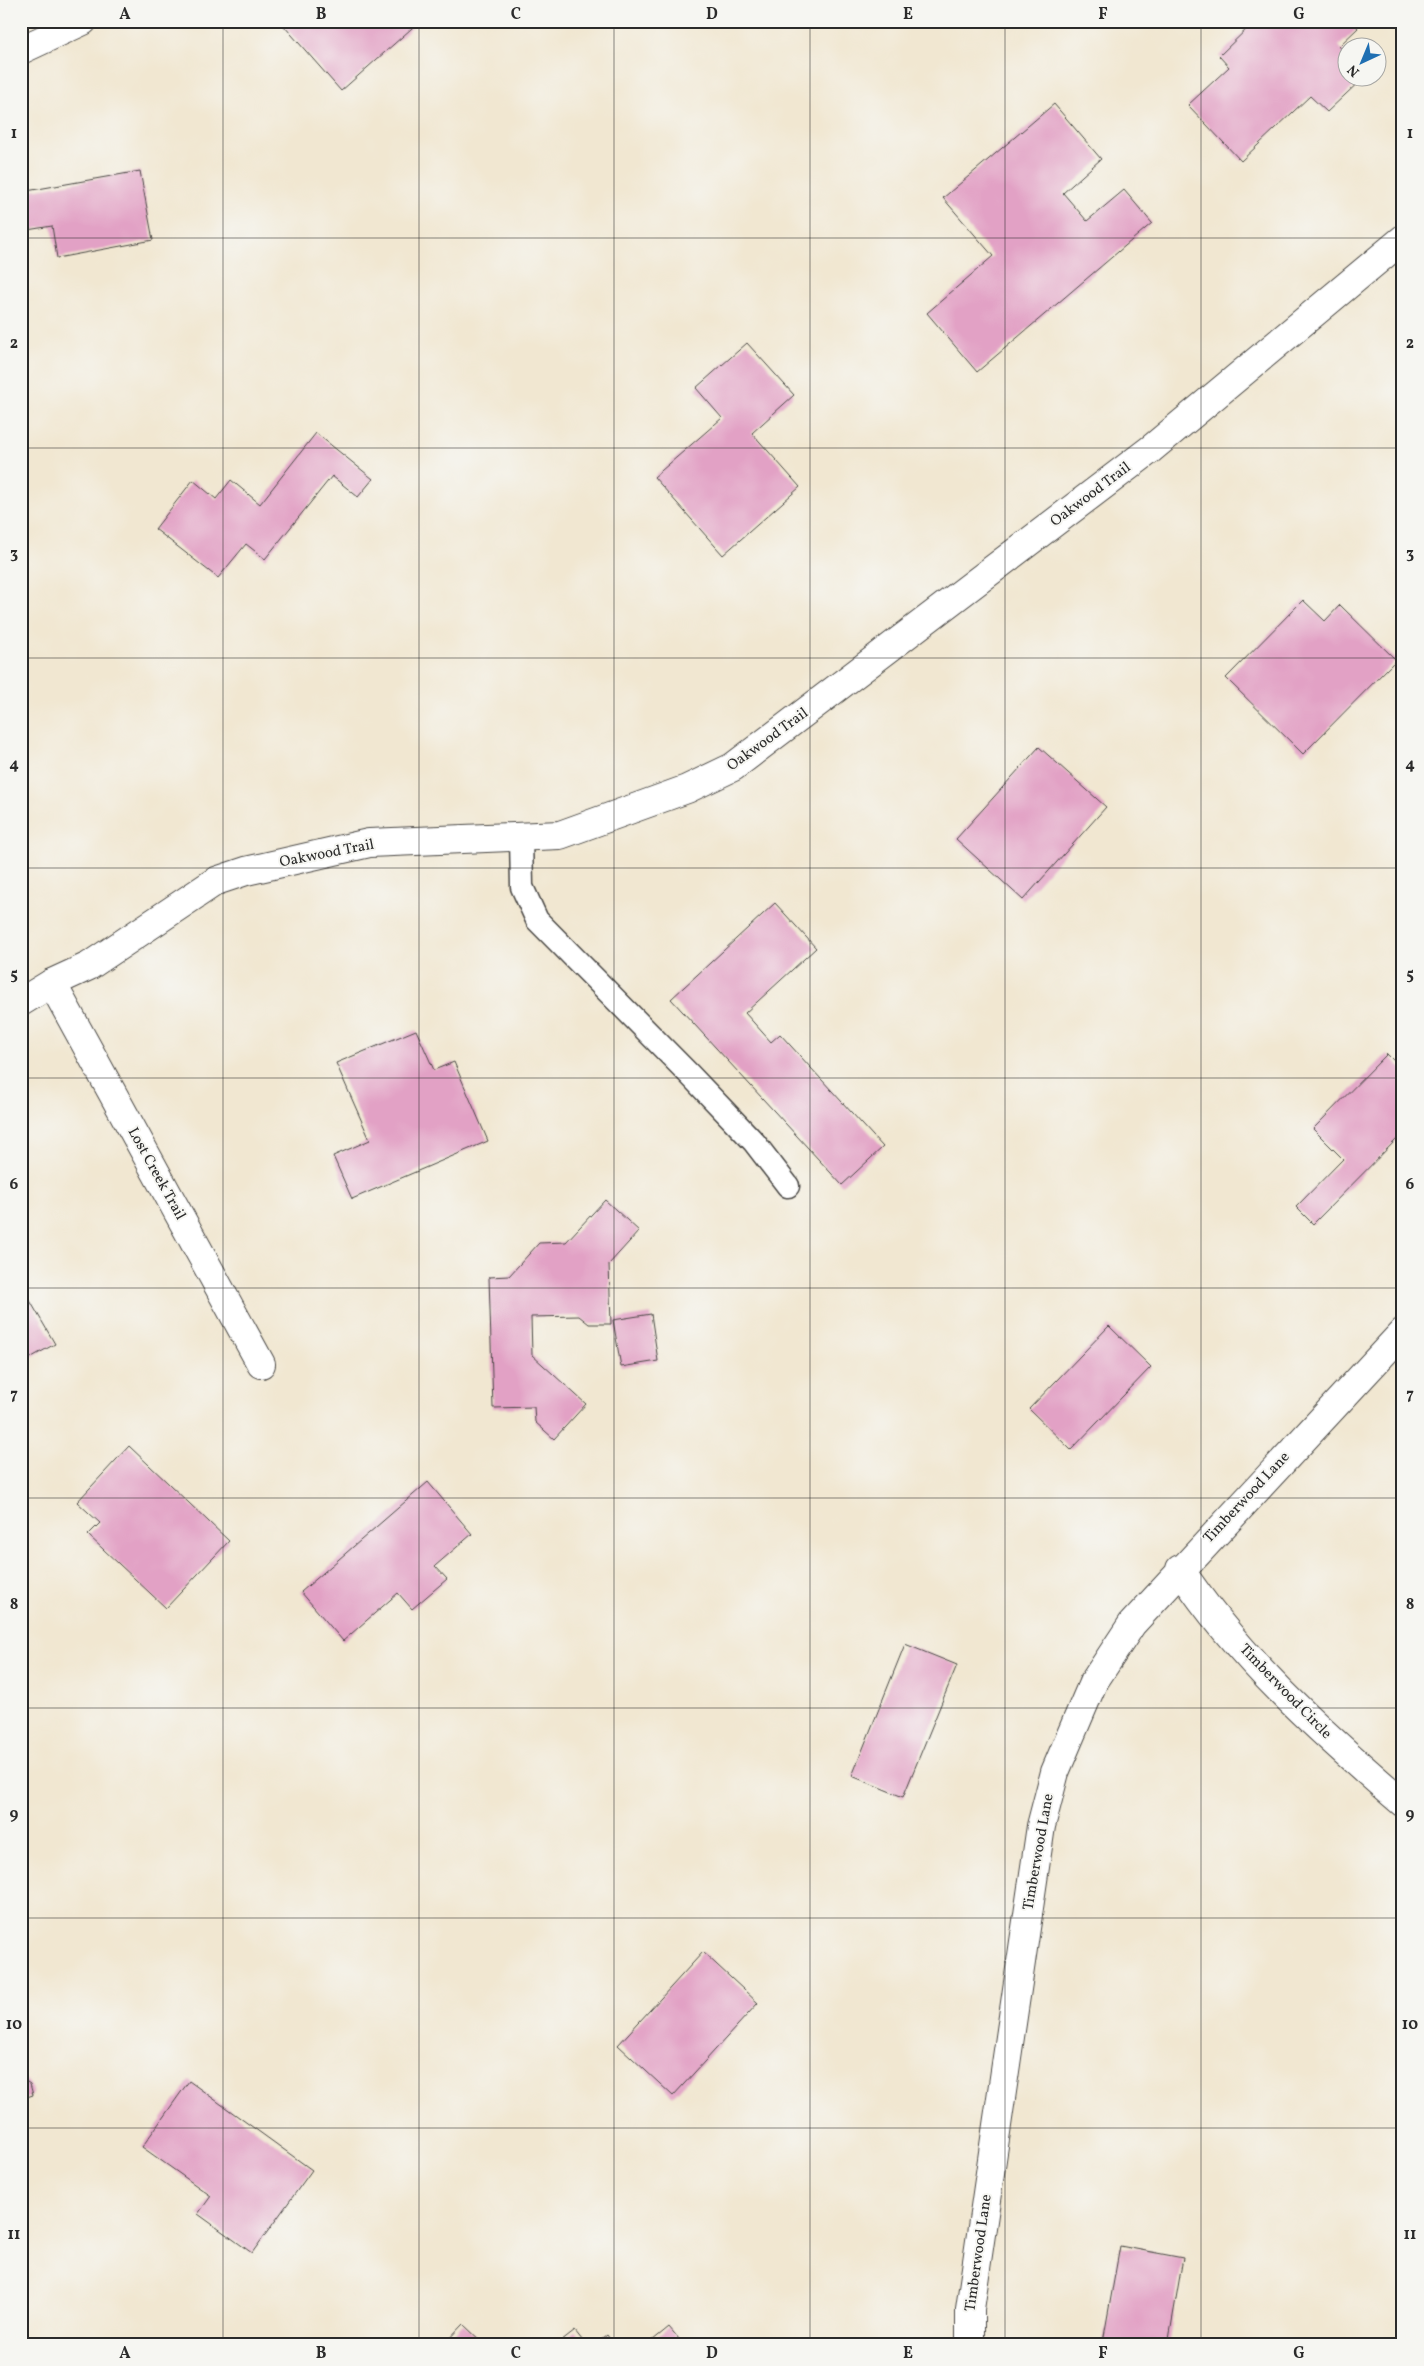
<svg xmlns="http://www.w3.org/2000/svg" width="1424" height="2366" viewBox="0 0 1424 2366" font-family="Vollkorn,serif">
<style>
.building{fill:#e2a1c5}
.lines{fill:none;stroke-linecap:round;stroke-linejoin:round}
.lane-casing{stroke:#494744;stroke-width:25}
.street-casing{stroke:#494744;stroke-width:30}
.secondary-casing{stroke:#494744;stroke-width:30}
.lane{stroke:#fff;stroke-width:22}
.street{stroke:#fff;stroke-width:28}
.secondary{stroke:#fff;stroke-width:28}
.grid{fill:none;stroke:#2b2b2b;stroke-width:1;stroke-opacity:0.55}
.labels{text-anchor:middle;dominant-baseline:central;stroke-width:4;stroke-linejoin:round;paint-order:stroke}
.street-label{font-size:15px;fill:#2b2b2b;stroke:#f6f6f2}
.neatline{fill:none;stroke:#2b2b2b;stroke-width:2}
.grid-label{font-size:16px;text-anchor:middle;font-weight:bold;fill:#2b2b2b}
</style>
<rect width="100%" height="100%" fill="#f6f6f2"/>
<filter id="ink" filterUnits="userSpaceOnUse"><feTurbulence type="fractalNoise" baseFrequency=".02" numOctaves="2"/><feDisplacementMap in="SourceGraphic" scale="10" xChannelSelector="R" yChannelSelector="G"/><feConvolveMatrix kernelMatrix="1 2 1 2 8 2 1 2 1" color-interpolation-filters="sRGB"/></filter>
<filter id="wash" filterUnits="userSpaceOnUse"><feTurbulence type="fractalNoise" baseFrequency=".0096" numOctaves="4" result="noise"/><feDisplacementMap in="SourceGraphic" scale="20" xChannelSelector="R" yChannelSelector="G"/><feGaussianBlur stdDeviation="1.12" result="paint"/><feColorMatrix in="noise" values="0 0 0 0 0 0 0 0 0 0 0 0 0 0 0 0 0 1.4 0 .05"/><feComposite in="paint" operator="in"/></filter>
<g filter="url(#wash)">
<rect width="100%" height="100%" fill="#f1e7d1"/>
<g id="blocks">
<path class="building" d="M289,21H420L341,91L284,26Z
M1255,21H1352L1358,28L1339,46L1346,54V78H1363L1327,112L1310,96L1241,161L1188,105L1229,67L1219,56Z
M1054,104L1101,159L1063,193L1087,221L1124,190L1152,223L977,372L927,313L993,256L943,198Z
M140,171L153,240L57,258L52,226L21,231V192Z
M747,343L794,395L752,433L800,487L723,555L654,477L722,418L696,388Z
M316,433L373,479L358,497L332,476L265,559L246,544L218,578L155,529L193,480L216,499L231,480L260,504Z
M1303,600L1325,621L1340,605L1396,660L1303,754L1226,678Z
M1039,747L1106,807L1023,900L956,839Z
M775,903L816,948L745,1013L771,1042L780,1034L883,1147L842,1185L671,999Z
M416,1030L434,1070L454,1062L488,1141L352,1199L333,1156L370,1140L336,1063Z
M1387,1054L1403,1070V1133L1313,1224L1296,1207L1343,1159L1313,1129Z
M605,1200L639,1231L609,1264L611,1324H589L579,1316L531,1317L532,1355L586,1404L554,1439L535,1422L534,1407L493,1408L489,1277L509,1276L539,1243L566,1242Z
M21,1285L55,1344L21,1363Z
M651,1314L658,1361L621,1367L613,1320Z
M1109,1326L1151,1367L1071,1450L1029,1409Z
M129,1446L229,1541L166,1608L88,1535L100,1523L77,1502Z
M428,1482L472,1534L435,1566L447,1579L412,1609L398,1593L343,1641L301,1592Z
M905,1644L957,1665L903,1797L852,1776Z
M703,1952L758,2003L673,2096L618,2045Z
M21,2078L30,2084L33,2095L21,2099Z
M189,2081L312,2170L252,2253L198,2214L211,2196L142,2147Z
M1120,2246L1183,2258L1168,2345H1119L1103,2342Z
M463,2324L485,2345H443Z
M669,2327L684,2345H647Z
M575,2331L586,2345H557Z
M607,2335L614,2345H595Z"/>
</g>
</g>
<g filter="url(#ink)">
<use href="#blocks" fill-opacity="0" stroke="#494744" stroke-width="1"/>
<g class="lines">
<defs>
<path id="lane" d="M521,837L522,887L537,920L689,1074L754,1142L788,1186"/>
<path id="street" d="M21,50L83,21
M52,983L261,1364
M1180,1569C1239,1659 1322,1733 1403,1803
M970,2345V2309L1041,1826L1055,1772L1093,1683L1132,1624L1403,1332"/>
<path id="secondary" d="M21,1002L52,983L89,966L216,881L246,871L369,843L560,835L687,789L733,767L1151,449L1403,239"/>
</defs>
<use href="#lane" class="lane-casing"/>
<use href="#street" class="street-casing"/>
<use href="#secondary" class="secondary-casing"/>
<use href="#lane" class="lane"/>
<use href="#street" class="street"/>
<use href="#secondary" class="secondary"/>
</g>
</g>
<path class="grid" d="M223,21V2345M419,21V2345M614,21V2345M810,21V2345M1005,21V2345M1201,21V2345M21,238H1403M21,448H1403M21,658H1403M21,868H1403M21,1078H1403M21,1288H1403M21,1498H1403M21,1708H1403M21,1918H1403M21,2128H1403"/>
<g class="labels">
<g class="street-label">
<text transform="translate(1091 495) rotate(-37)">Oakwood Trail</text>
<text transform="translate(768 740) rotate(-36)">Oakwood Trail</text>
<text transform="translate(327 854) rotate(-11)">Oakwood Trail</text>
<text transform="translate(156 1174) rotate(61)">Lost Creek Trail</text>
<text transform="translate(1247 1498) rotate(-47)">Timberwood Lane</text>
<text transform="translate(1285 1692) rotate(46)">Timberwood Circle</text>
<text transform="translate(1039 1852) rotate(-80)">Timberwood Lane</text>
<text transform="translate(979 2253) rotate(-82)">Timberwood Lane</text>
</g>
</g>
<rect width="1424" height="2366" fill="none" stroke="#f6f6f2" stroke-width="55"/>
<g transform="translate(1362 62) rotate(224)"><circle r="24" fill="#f6f6f2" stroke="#a5a5a2"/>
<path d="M0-4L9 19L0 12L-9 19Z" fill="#1f6fb2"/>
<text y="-8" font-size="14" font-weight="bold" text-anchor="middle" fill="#2b2b2b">N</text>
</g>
<rect x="28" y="28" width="1368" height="2310" class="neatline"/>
<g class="grid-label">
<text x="125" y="19">A</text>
<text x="321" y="19">B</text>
<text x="516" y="19">C</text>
<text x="712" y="19">D</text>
<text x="908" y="19">E</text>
<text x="1103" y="19">F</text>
<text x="1299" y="19">G</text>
<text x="14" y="138">1</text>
<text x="1410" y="138">1</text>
<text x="14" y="348">2</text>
<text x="1410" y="348">2</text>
<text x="14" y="558">3</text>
<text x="1410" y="558">3</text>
<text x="14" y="769">4</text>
<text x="1410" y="769">4</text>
<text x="14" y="979">5</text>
<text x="1410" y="979">5</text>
<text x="14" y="1189">6</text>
<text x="1410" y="1189">6</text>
<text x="14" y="1399">7</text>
<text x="1410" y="1399">7</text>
<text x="14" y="1609">8</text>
<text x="1410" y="1609">8</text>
<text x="14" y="1819">9</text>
<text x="1410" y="1819">9</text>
<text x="14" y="2029">10</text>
<text x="1410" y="2029">10</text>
<text x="14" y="2239">11</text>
<text x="1410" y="2239">11</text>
<text x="125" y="2358">A</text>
<text x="321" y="2358">B</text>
<text x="516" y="2358">C</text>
<text x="712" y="2358">D</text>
<text x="908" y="2358">E</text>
<text x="1103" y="2358">F</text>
<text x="1299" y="2358">G</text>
</g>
</svg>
